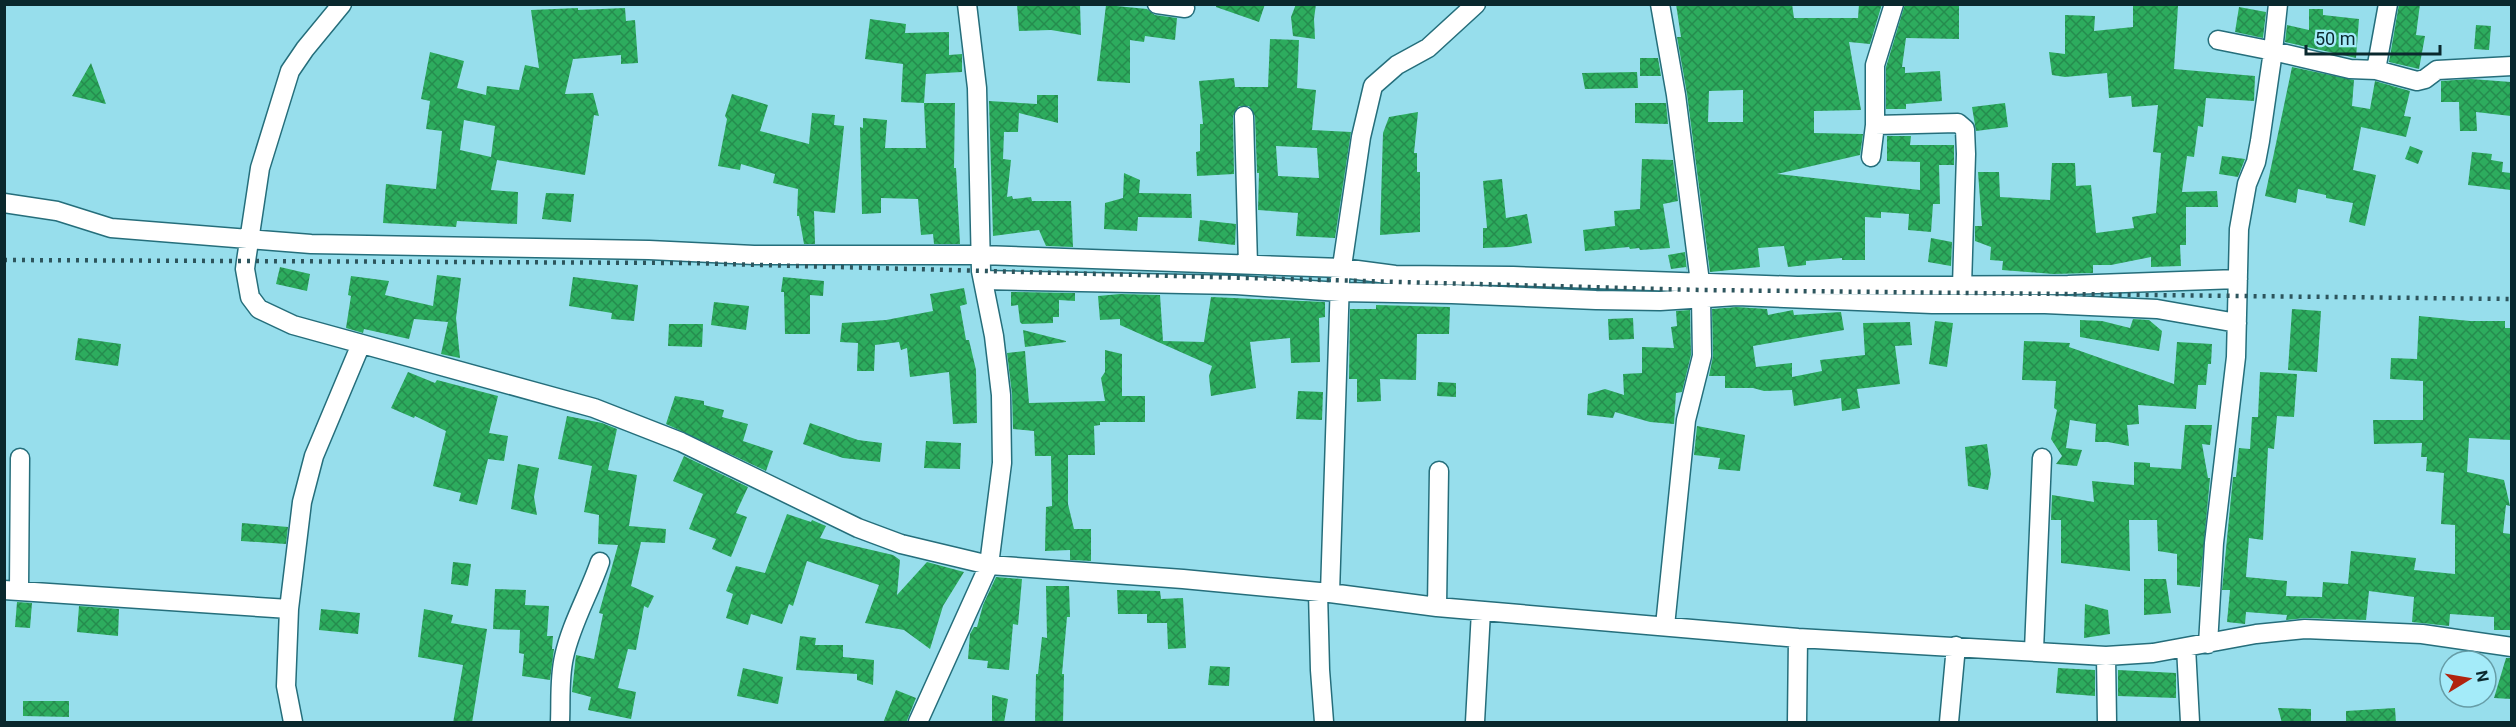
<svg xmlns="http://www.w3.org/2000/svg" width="2516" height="727" viewBox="0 0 2516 727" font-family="Roboto,sans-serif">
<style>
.building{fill:url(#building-cross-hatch);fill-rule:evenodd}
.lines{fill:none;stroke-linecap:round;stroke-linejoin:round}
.minor-casing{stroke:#256e7b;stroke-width:21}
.minor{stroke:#fff;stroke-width:18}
.rail{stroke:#2d555d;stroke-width:4.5;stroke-dasharray:3 6;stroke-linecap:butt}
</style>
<defs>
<pattern id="building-cross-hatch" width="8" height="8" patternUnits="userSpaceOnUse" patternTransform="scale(1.5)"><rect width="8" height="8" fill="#2dac5e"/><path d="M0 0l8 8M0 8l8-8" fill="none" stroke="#258c4e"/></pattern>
</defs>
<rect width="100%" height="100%" fill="#97deec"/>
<path class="building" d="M1017,4H1080L1081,35L1051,30L1019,31Z
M1216,4H1265L1259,22L1216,7Z
M1296,4H1316L1314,19L1315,39L1293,36L1291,17Z
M1676,4H1792L1794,18H1858L1859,4H1882L1870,44L1849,42L1861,110L1814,111V133L1863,134L1860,155L1777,174L1920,190V162L1887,161V136H1911L1910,145H1954V165H1939L1940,204H1933L1931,232L1908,230L1909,214L1881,212V218L1865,217V260H1842V258L1806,261V265L1788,267L1784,246L1758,248L1760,267L1710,272L1687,94L1677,37H1681ZM1743,90V122H1708L1709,91Z
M1905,4H1959V39L1906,38L1902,67H1905V73L1940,71L1942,101L1906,104V109H1886V67Z
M2133,4L2178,6L2174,69L2255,76L2254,101L2206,98L2203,127L2198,126L2194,157L2187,156L2182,192L2217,191L2218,207H2186V245H2180L2181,266L2151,267V257L2111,265H2093V273L2053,274L2002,270L2003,261L1990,260L1991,247L1975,241V226H1982L1978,172H1999L2000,197L2050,200L2052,163H2075L2076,186L2091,185L2096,233L2134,228L2132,217L2156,213L2161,153L2153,152L2158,105L2132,107L2131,96L2109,98L2107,73L2065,77L2052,75L2049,52L2065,54V15L2095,16L2094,31L2133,27Z
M2399,4H2420L2416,35L2425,36L2419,69L2389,62Z
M1106,5L1147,9L1155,15L1177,18L1175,40L1145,36L1144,42L1130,40V83L1097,81Z
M2239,7L2266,12L2263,38L2235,32Z
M578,8V10L625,8L626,21L635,20L638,63L621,64V55L573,59L565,94L593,93L599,116L594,115L585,175L497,160L491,190L518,192L517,224L457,221L456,227L383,223L386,184L436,189L442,131L426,129L430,101L421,99L430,52L464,61L457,88L486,95L487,86L519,90L525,65L539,68L531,10ZM464,120L495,126L491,157L460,150Z
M2309,9H2323V15L2359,19L2356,58L2285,42L2287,25L2309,30Z
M870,19L906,24L905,33L949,32V55L962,54V72L926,74L924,103L901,102L903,64L865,59Z
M2476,25L2491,26L2489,50L2474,49Z
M1270,39L1299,40L1297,88L1316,90L1312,130L1351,132L1335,238L1296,236L1298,213L1258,210L1259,173H1257L1255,116L1249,106H1239L1233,116L1234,174L1197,176L1196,152L1200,151V124H1203L1199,81L1234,78L1235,87H1268ZM1276,146L1317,148L1319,178L1278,176Z
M1640,58H1658L1661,76H1640Z
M91,63L106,104L72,96Z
M2292,67L2354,80L2352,106L2370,109L2375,81L2410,91L2404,116L2411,117L2406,137L2361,127L2353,170L2376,175L2365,226L2349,222L2353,203L2326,198V195L2298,189L2296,203L2265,196Z
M1637,72L1638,88L1585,89L1582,73Z
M2471,79L2511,82V116L2476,112L2477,131H2460L2459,102H2441V81Z
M732,94L768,105L760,131L809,144L812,113L835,115L834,125L844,126L835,213L814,211L815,244H804L799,216H797L798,189L773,183L775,174L741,164L740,170L718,166L727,119L725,116Z
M1037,95H1058V123L1019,113L1018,132H1004L1003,159L1011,160L1007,197L1012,196L1013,199L1031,197L1032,201H1071L1073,247L1046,246L1039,230L993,236L989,101L1037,104Z
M924,103H955L954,168H956L960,244H934L933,234L921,235L918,199L881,198V213L862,214L860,127L863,128V118L887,120L885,148H926Z
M1635,103H1666L1668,124L1635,123Z
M2005,103L2008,127L1976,131L1972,107Z
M1418,112L1414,153H1417V172H1420V232L1380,235L1383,133L1389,117Z
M2410,146L2423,151L2418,164L2405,159Z
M2472,152L2492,154L2491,160L2503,162L2502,172L2511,173V190L2468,185Z
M2222,156L2245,159L2238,177L2219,174Z
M1642,159L1673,160L1678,201L1663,204L1670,248L1640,250L1639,248L1630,249L1629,247L1585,251L1583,230L1615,226L1614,211L1640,209Z
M1124,173L1140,180L1139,193L1191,194L1192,218L1138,217L1137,231L1104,229L1105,203L1123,198Z
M1502,179L1506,218L1527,214L1532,243L1510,247L1483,248V228H1487L1483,181Z
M546,193L574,194L571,222L542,219Z
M1200,220L1236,224L1235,245L1198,241Z
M1931,238L1952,242L1951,266L1928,262Z
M1685,252L1687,271L1686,267L1671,269L1668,255Z
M280,267L310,274L307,291L276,284Z
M437,275L461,278L456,318L460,358L441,354L448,322L414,319L409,339L364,329L363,333L346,328L351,296L348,295L351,276L389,281L385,295L433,306Z
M573,277L638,285L634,321L611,319L612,313L569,306Z
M783,277L824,281L823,296L810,295V334H785L784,292H781Z
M964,288L967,304L960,306L966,340H969L976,370L977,423L953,424L949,372L910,377L907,348L901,350L899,342L875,345L874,371H857L858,343L840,342L842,323L886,320L933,311L930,294Z
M1011,292L1075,293V301L1059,300V317H1053V323L1022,324L1020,322L1018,305L1011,306Z
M1120,294L1160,295L1163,341L1204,342L1211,297L1325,302V317L1319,318L1320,362L1291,363L1290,338L1250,342L1256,388L1211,396L1209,376L1212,366L1120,325V319L1100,320L1098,296Z
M714,302L749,306L746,330L711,325Z
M1376,305L1450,307L1449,334H1417L1416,380L1380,379L1381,401L1357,402V379H1349L1350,309H1376Z
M1737,307L1767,309L1768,315L1793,310L1794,315L1841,312L1844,330L1753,346L1756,367L1792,363V377L1822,371L1820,360L1865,355L1863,323L1910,322L1912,345L1895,346L1900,384L1857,389L1860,408L1842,411L1841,398L1794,406L1792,390L1764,391L1753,388H1725V376H1709L1713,356L1712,309Z
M2292,309L2321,311L2317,372L2288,370Z
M1690,310L1691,355L1682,392L1676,393L1674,424L1650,422L1615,412L1613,418L1587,415L1588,394L1605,389L1624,395L1623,374L1642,373V347L1674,348L1671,327L1677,326L1676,311Z
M2419,316L2470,321H2505V328H2511V440L2469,438L2467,472L2504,480L2510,506L2506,505L2503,533L2511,534V630H2494V617L2450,614L2449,626L2412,622L2414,597L2369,591L2366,620L2305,618L2286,620L2287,615L2246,612L2245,624L2227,622L2230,590H2222L2233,477H2236L2239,448L2250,449L2252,417H2258L2260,372L2297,374L2294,417L2277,416L2274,449L2268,448L2263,540L2249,538L2246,577L2287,581L2286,596L2322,597L2323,582L2348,584L2351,551L2416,558L2414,570L2455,574V525L2441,524L2444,473L2426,471L2427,457H2421L2422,443L2374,444L2373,420H2423V381L2390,379L2391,358L2417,359Z
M1633,318L1634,339L1609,340L1608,319Z
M2133,319L2149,320L2162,331L2159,351L2080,337V320L2102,321L2130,328Z
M1935,321L1953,323L1947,367L1929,364Z
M669,324H703L702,347L668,346Z
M1023,330L1066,341V342L1025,347Z
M78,338L121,344L118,366L75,360Z
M2024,341L2070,343L2069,347L2174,384L2177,342L2212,344L2211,364H2208L2206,385H2198L2196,409L2138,405L2139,424L2127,425L2129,446L2108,442H2095L2096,424L2070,420L2066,448L2082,450L2077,466L2056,464L2062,456L2051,439L2057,410L2054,408L2056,381L2022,380Z
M1105,350L1122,354V396H1145V422H1100V425L1094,426L1095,455H1068V504L1074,529H1091V561L1070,560V550L1045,551L1046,507L1052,506L1051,456H1035L1034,431L1013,429L1012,394L1007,353L1025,351L1029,403L1105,401L1101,378L1105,372Z
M408,372L435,383L437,380L498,396L489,433L508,436L504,461L488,459L477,505L459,501L461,493L433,486L446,431L415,416L414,418L391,408Z
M1438,382L1456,383V397L1437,396Z
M1298,391L1323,392L1322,420L1296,419Z
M675,396L704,401V405L724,410L722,417L748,424L743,441L773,451L766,471L666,424Z
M567,416L602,423L617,429L608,470L637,475L629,526L666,529L665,543L641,542L631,586L654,596L648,608L644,606L636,650L628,649L618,688L636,692L631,719L588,710L591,697L572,692L576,655L594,659L603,614L599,613L618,545L598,544L599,515L584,512L592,466L558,459Z
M810,423L858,440L882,443L880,462L843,458L803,444Z
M2185,425H2212L2210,445L2202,444L2208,478H2210L2200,587L2177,585V554L2158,551L2157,520H2129L2130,571L2061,563V520H2051L2052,495L2094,502L2092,481L2134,485V462L2150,463V467L2181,469Z
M1697,426L1745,435L1740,471L1718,469L1720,458L1694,455Z
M926,441L961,443L960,469L924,468Z
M1987,444L1991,474L1988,490L1968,486L1965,447Z
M684,456L748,487L736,513L747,517L731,557L712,549L716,539L689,529L703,494L673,481Z
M518,464L539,468L534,497L537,515L511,509Z
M787,514L811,522L812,520L826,526L820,538L893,555L900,560L897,595L927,562L964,572L943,606L930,649L904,630L865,623L879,585L807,561L793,606L789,604L782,624L751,614L748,625L726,618L733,594L726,591L736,566L765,573Z
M242,523L288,527L286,544L241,541Z
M453,562L471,564L468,586L451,584Z
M996,577L1022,579L1018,625L1013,624L1009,670L987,668L988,661L968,659L970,634L974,627H977L983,605Z
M2144,579H2166L2171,613L2144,615Z
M1046,586H1069L1070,617H1067L1062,674H1064L1063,723H1035L1036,674H1038L1042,637L1047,638Z
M495,589L526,590L525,605L549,606L547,636H553L552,649H554L550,680L522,676L524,654L519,653L520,630L493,629Z
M1117,590L1160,591L1161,599L1183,598L1186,648L1168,649L1167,623H1147V614H1118Z
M17,602L32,603L30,628L15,627Z
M2085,604L2108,610L2110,634L2084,638Z
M79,606L119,609L118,636L77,632Z
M321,609L360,613L358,634L319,630Z
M424,609L453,615L451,623L487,629L472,723H453L463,665L418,657Z
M800,636L816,638L815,645H843V657L874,660L873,685L857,680V674L796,670Z
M2506,658H2511V699L2494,698Z
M1210,666L1230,667L1229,686L1208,685Z
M743,668L783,677L778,704L737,696Z
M2058,668L2095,670V696L2056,693Z
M2118,670L2176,673V698L2118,696Z
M896,690L916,698L906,723H883Z
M992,695L1008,699L1004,723H992Z
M23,701H69V717L23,716Z
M2278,708L2311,709V723H2282Z
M2395,708L2396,723H2346V711Z"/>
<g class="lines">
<defs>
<path id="minor" d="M342,4L305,49L290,71L260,168L246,261L245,269L250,297L259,309L293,325L594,408L681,442L858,528L901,544L989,565L1183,579L1330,593L1437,607L1798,638L2106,656L2153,653L2256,634L2305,629L2422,634L2512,647
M1157,4L1185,8
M1660,4L1676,95L1700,282
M2218,40L2273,51L2278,4
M2376,70L2388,4
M1244,116L1248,265
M1875,125L1958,123L1965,129L1966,154L1962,286
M1871,157L1875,125V65L1894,4
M4,203L57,211L111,228L311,244L649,250L754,255H981L1342,268L1395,275L1513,276L1797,286L2068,285L2238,279
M983,280L1236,285L1340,292L1452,294L1596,300L1660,301L1737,296L1932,304H2045L2157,309L2237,323
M19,589L20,458
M4,590L289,609
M1318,592L1320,670L1324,722
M1330,593L1340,280L1361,137L1373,86L1397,65L1428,48L1476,4
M1437,607L1439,471
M1665,626L1686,420L1702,356L1701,298
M2208,644L2214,543L2236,357L2239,229L2247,184L2256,162L2260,141L2273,51L2350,69L2376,70L2417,81L2425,79L2437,70L2512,66
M2186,647L2190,722
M2034,650L2042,458
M2106,656L2107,722
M293,722L286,686L289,609L302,502L314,456L361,344
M560,722C561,701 559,679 564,657C571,624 589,594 600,562
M918,722L989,565L1002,463L1001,395L994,336L981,271L977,88L967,4
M1475,722L1481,611
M1797,722L1798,638
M1949,722L1956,646"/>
</defs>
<use href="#minor" class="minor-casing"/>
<use href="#minor" class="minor"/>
<path class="rail" d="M4,260L686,263L1701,290L2512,299"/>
</g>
<rect width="2516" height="727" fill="none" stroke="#0a282d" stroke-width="12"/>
<g transform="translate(2468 679) rotate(79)"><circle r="28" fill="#a4ebf9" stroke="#669da7" stroke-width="1.5"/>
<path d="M0-4.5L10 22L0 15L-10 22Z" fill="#b1230e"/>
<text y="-9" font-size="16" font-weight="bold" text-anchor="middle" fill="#0a282d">N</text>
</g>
<path d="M2306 45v9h134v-9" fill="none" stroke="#0a282d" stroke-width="3"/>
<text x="2315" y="45" font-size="18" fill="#0a282d" stroke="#a4ebf9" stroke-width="4.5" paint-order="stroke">50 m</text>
</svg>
